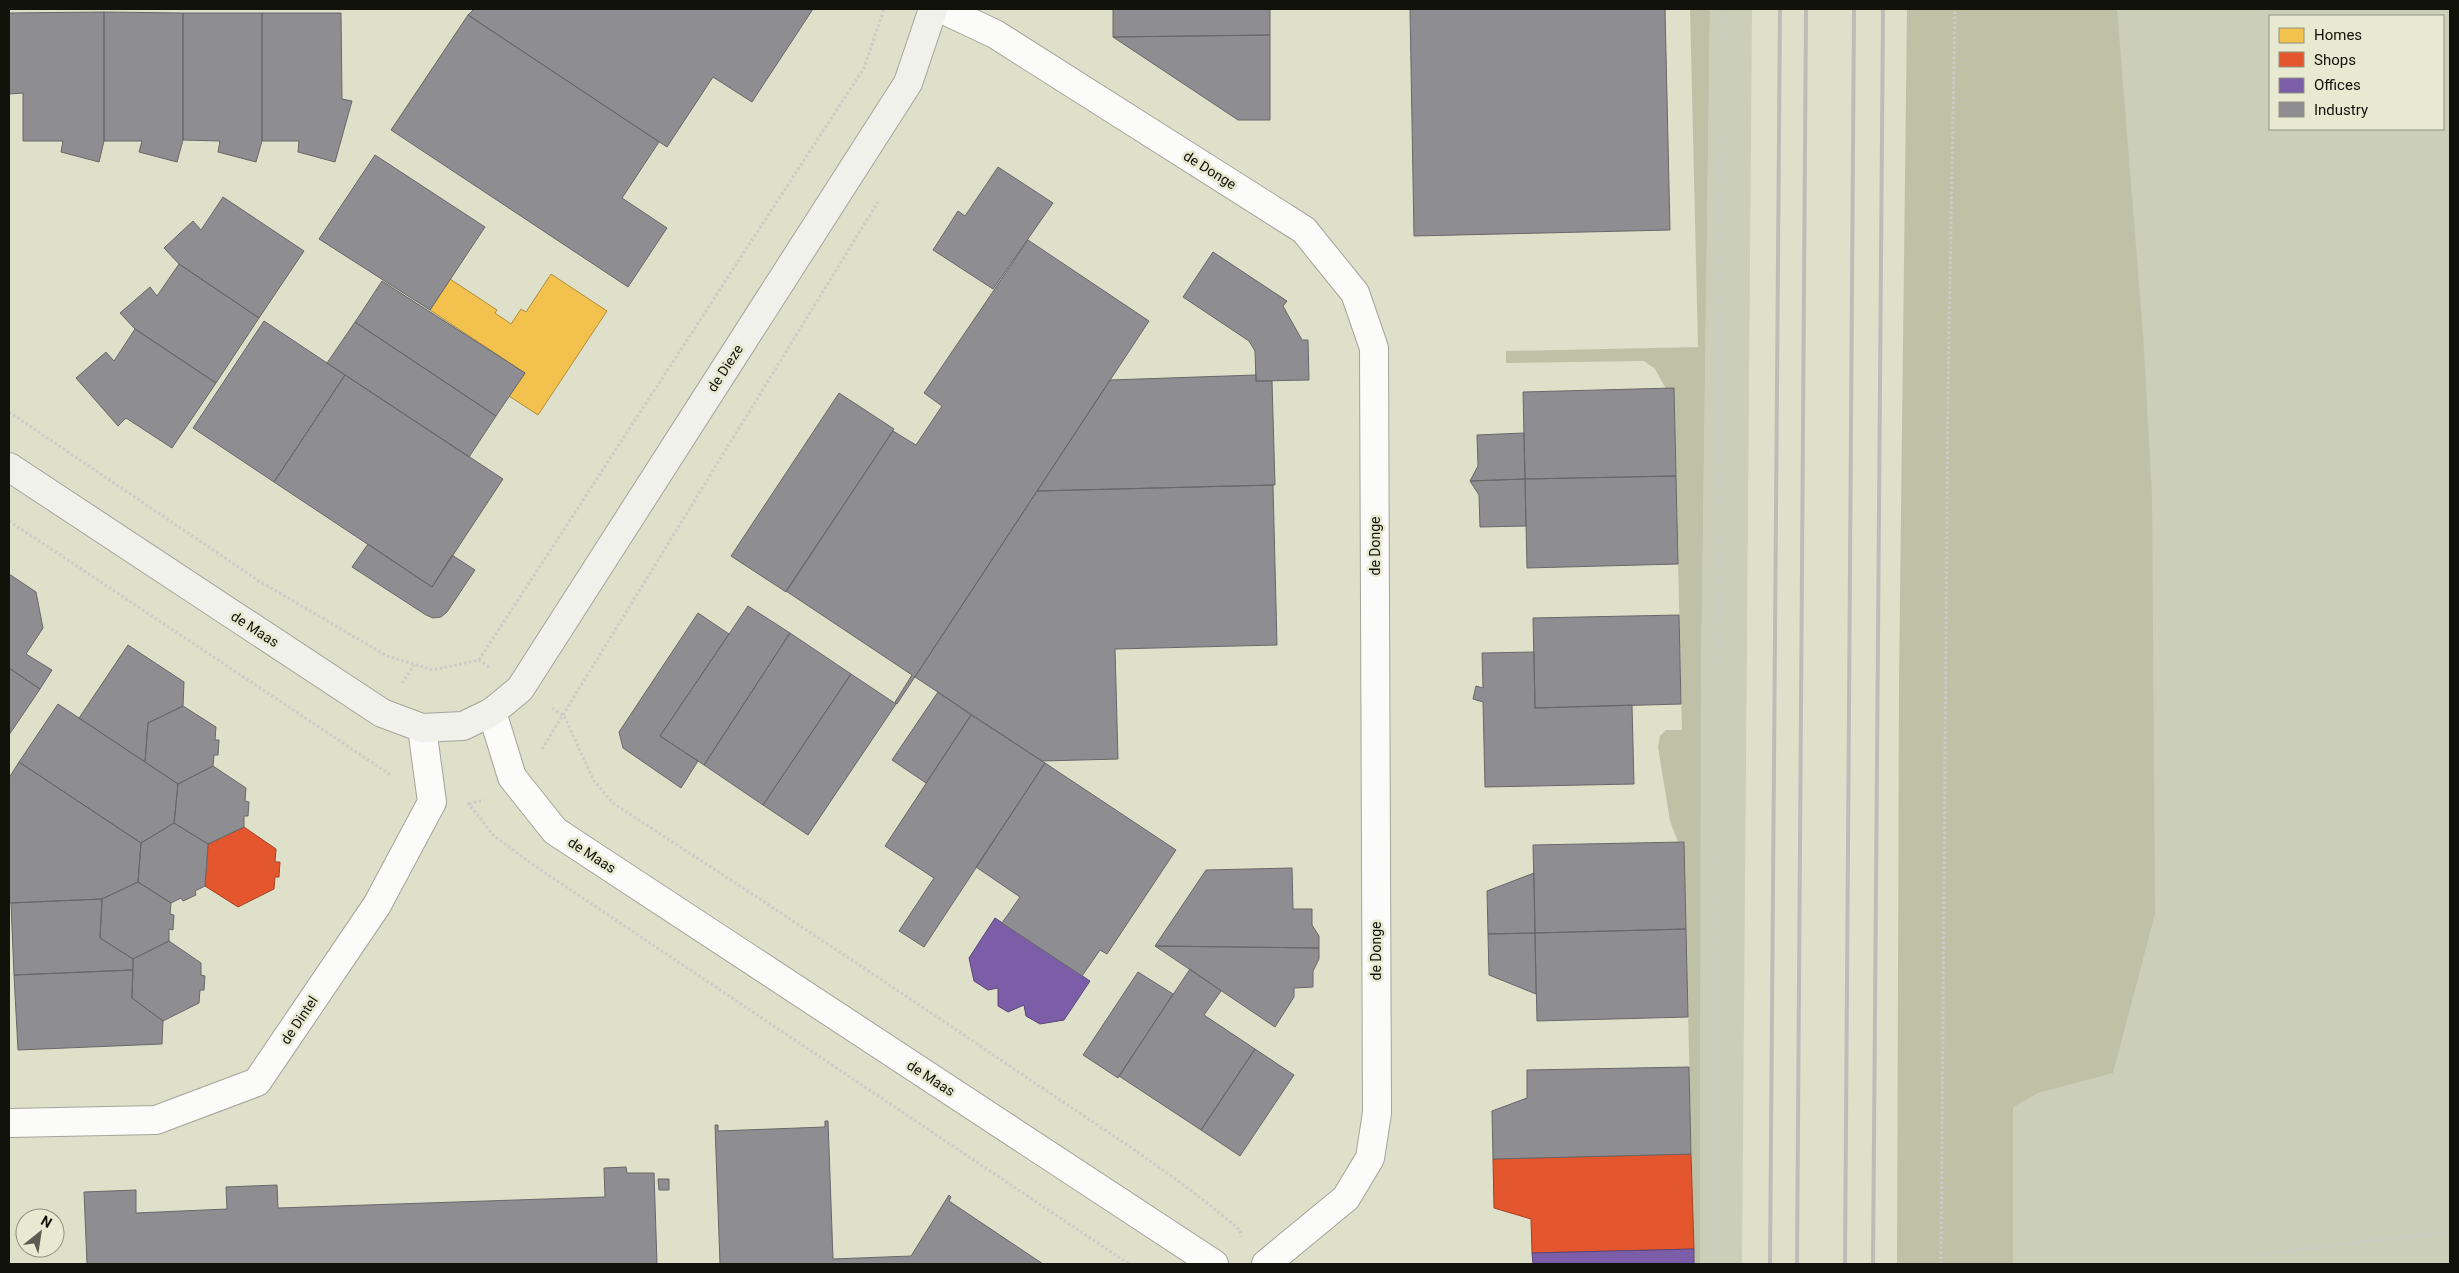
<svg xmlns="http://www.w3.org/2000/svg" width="2459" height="1273" viewBox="0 0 2459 1273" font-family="Roboto,sans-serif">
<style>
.built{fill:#dfe0ca;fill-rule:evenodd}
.green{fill:#cbceb8;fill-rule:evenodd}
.forest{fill:#bfc1a7}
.homes{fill:#f2c14e;stroke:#ae8c3a}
.shops{fill:#e4572e;stroke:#a54223}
.offices{fill:#7b5ea7;stroke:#5b4778}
.industry{fill:#8d8d92;stroke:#686869}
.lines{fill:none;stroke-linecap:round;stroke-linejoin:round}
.street-casing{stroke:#a3a49a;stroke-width:30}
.secondary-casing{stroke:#a3a49a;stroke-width:30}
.path{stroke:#cbcbc8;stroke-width:3;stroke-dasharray:2.5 2.5;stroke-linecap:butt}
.street{stroke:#fbfbf9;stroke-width:28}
.secondary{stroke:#f0f1eb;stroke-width:28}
.rail{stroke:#bcbcb9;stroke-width:4}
.labels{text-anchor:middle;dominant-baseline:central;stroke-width:5;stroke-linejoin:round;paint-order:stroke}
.street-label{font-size:14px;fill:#11120a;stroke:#e7e9d1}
</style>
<rect width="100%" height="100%" fill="#e2e3d7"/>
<path class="built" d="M9,9H1943L1920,1264H9ZM25,1218H55V1248H25Z"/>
<path class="green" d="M1710,9H1752L1742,1264H1700L1701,680Z
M1962,9H2450V1264H1947ZM2270,16H2443V129H2270Z"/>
<path class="forest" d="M1690,9H1710L1701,680L1700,1264H1694L1684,842H1678L1670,821L1658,747L1660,736L1666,730H1682L1674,389H1666L1655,369L1644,361L1506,363V351L1698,347Z
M1907,9H2117L2143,334L2152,495L2155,914L2113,1073L2038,1093L2013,1107V1264H1897L1899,680Z"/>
<path class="homes" d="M551,274L607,311L538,415L509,396L525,373L430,310L450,279L497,310L495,313L511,324L521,309L526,312Z"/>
<path class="shops" d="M244,827L276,849L275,862H280L279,877H275L274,889L238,907L205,886L208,844Z
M1691,1154L1694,1249L1532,1253L1531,1219L1494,1208L1493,1159Z"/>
<path class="offices" d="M995,918L1090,981L1064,1020L1040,1024L1026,1016L1024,1005L1008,1012L998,1006V988L988,990L974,981L969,958Z
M1694,1249V1264H1533L1532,1253Z"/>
<path class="industry" d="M474,9H813L752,102L713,77L667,147L468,15Z
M1113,9H1270V35L1113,37Z
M1410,9H1665L1670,230L1414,236Z
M104,12V141L99,162L61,152L63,141H23V93L9,94V13Z
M104,12L183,13V140L177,162L139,152L142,141H104Z
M183,13H262V141L256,162L218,152L220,141L183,140Z
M262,13H341L342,99L352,101L335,162L298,152L299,141H262Z
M468,15L659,142L622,198L667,228L628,287L391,130Z
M1270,35V120H1238L1113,37Z
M375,155L485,227L430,310L319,239Z
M998,167L1053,203L993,289L933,250L958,211L965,216Z
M223,197L304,251L259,318L179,264L164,248L193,221L201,230Z
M1028,240L1149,321L897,704L895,702L912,675L786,591L893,431L916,445L942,406L924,393Z
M1213,252L1287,301L1283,306L1302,340H1308L1309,380L1256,381L1255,351L1249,341L1183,297Z
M179,264L259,318L216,383L135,329L120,313L150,287L157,296Z
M382,281L525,373L496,416L355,322Z
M264,321L345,375L274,482L193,428Z
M355,322L496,416L469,457L327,363Z
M135,329L216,383L172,448L126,418L118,426L76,378L106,352L114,361Z
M345,375L503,479L432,587L274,482Z
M1256,375V381H1272L1275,485L1037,491L1110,380Z
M1674,388L1676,476L1525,479L1523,392Z
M839,393L894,429L786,592L731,556Z
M1524,433L1525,479L1470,481L1478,466L1477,435Z
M1676,476L1678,564L1527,568L1525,479Z
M1525,479L1526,526L1480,527L1479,495L1470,481Z
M1273,485L1277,645L1115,649L1118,759L1042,761L915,677L1037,491Z
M368,544L432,587L452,555L475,570L447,612L441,617L433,618L426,615L352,567Z
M9,574L36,592L43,628L26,654L52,670L40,689L9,668Z
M748,606L790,633L704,765L660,736Z
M698,613L729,634L660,736L698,761L681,788L623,748L619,732Z
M1679,615L1681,704L1535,708L1533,618Z
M790,633L851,674L763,805L704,765Z
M128,645L184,682L183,706L148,723L145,762L79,718Z
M1534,652L1535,708L1632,705L1634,784L1485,787L1483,702L1473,699L1476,686L1483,688L1482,653Z
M9,668L40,689L9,735Z
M851,674L896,704L808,835L763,805Z
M938,692L971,715L926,783L892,760Z
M58,704L178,784L174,823L141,843L19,762Z
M183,706L216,727L215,740H219L218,755H214L213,766L178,784L145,762L148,723Z
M971,715L1045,763L924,947L899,931L934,878L885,846Z
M19,762L141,843L138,882L102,899L9,903V778Z
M1045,763L1176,850L1107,954L1100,950L1082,976L1002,923L1020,897L976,867Z
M213,766L246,788L245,801L249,802L248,816H244V827L208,844L174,823L178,784Z
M174,823L208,844L205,886L195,891L196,895L183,901L181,898L171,903L138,882L141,843Z
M1684,842L1686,929L1535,933L1533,845Z
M1292,868L1293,909H1312V925L1319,936V948L1155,946L1206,870Z
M1534,873L1535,933L1488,934L1487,891Z
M138,882L171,903L170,914L174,915L173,930L169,929V941L133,959L100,938L102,899Z
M102,899L100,938L133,959V970L14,975L11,903Z
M1686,929L1688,1017L1537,1021L1535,933Z
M1535,933L1536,994L1489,975L1488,934Z
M169,941L201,963V975L205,976L204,990H200L199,1003L163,1021L132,998L133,959Z
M1155,946L1319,948V959L1313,971V987L1294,988V997L1275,1027Z
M1190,969L1221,991L1204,1015L1255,1049L1201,1130L1119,1076Z
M133,970L132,998L163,1021L162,1044L18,1050L14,975Z
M1138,972L1173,994L1118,1078L1083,1055Z
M1255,1049L1294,1075L1240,1156L1201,1130Z
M1689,1067L1691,1154L1493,1159L1492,1111L1527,1098V1070Z
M825,1121H828L833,1259L911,1256L949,1195L951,1197L949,1201L1043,1264H720L715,1125H718V1131L825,1127Z
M626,1167L627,1173H654L657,1264H87L84,1192L136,1190V1213L227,1209L226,1187L277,1185L278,1208L605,1197L604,1168Z
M658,1179H669V1190H659Z"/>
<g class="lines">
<defs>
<path id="street" d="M942,9L995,34L1304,230L1355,293L1374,348L1377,1113L1370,1158L1346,1198L1266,1264
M492,712L512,777L555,831L1214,1264
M9,1123L156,1120L257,1082L377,905L432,802L422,728"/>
<path id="secondary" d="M9,467L382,713L422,728L463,726L492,712L520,689L908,83L933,9"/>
</defs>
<use href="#street" class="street-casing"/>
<use href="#secondary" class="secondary-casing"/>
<path class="path" d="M9,412L259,581L387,656L433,670L479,660L490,668
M9,521L391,775
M479,660L864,68L884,9
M402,683L414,665
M552,708L564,716L594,781L613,803C748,891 883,980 1017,1071C1092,1122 1171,1171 1240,1230L1241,1237
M542,749L878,202
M467,804H469L494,836L532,864L1129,1264
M469,804L484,800
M2262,1254L2450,1232
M1715,1264L1717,679L1723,9
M1941,1264L1948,389L1955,9"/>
<use href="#street" class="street"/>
<use href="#secondary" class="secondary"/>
<path class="rail" d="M1770,1264L1780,9
M1797,1264L1806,9
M1845,1264L1854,9
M1873,1264L1883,9"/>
</g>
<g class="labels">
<g class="street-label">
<text transform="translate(1210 170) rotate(32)">de Donge</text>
<text transform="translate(725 368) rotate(-57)">de Dieze</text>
<text transform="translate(1375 546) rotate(-90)">de Donge</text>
<text transform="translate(255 629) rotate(33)">de Maas</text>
<text transform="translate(592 855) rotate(33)">de Maas</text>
<text transform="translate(1376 951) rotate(-90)">de Donge</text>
<text transform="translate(299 1020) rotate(-56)">de Dintel</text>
<text transform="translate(931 1078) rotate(33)">de Maas</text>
</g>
</g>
<rect width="2459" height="1273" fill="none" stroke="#11120a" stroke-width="20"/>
<rect x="2269" y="15" width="175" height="115" fill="#e7e9d1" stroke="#919381"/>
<rect x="2279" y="28" width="25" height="15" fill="#f2c14e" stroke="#919381"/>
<text x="2314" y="40" font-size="15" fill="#11120a">Homes</text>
<rect x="2279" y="52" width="25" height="15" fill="#e4572e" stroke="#919381"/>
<text x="2314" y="65" font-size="15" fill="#11120a">Shops</text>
<rect x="2279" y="78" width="25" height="15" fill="#7b5ea7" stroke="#919381"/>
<text x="2314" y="90" font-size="15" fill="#11120a">Offices</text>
<rect x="2279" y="102" width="25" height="15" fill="#8d8d92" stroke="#919381"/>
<text x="2314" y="115" font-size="15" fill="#11120a">Industry</text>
<g transform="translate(40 1233) rotate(30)"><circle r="24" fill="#e7e9d1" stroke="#919381"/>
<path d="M0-4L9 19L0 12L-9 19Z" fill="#5a5b52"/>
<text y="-8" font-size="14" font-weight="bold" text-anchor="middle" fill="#11120a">N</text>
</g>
</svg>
